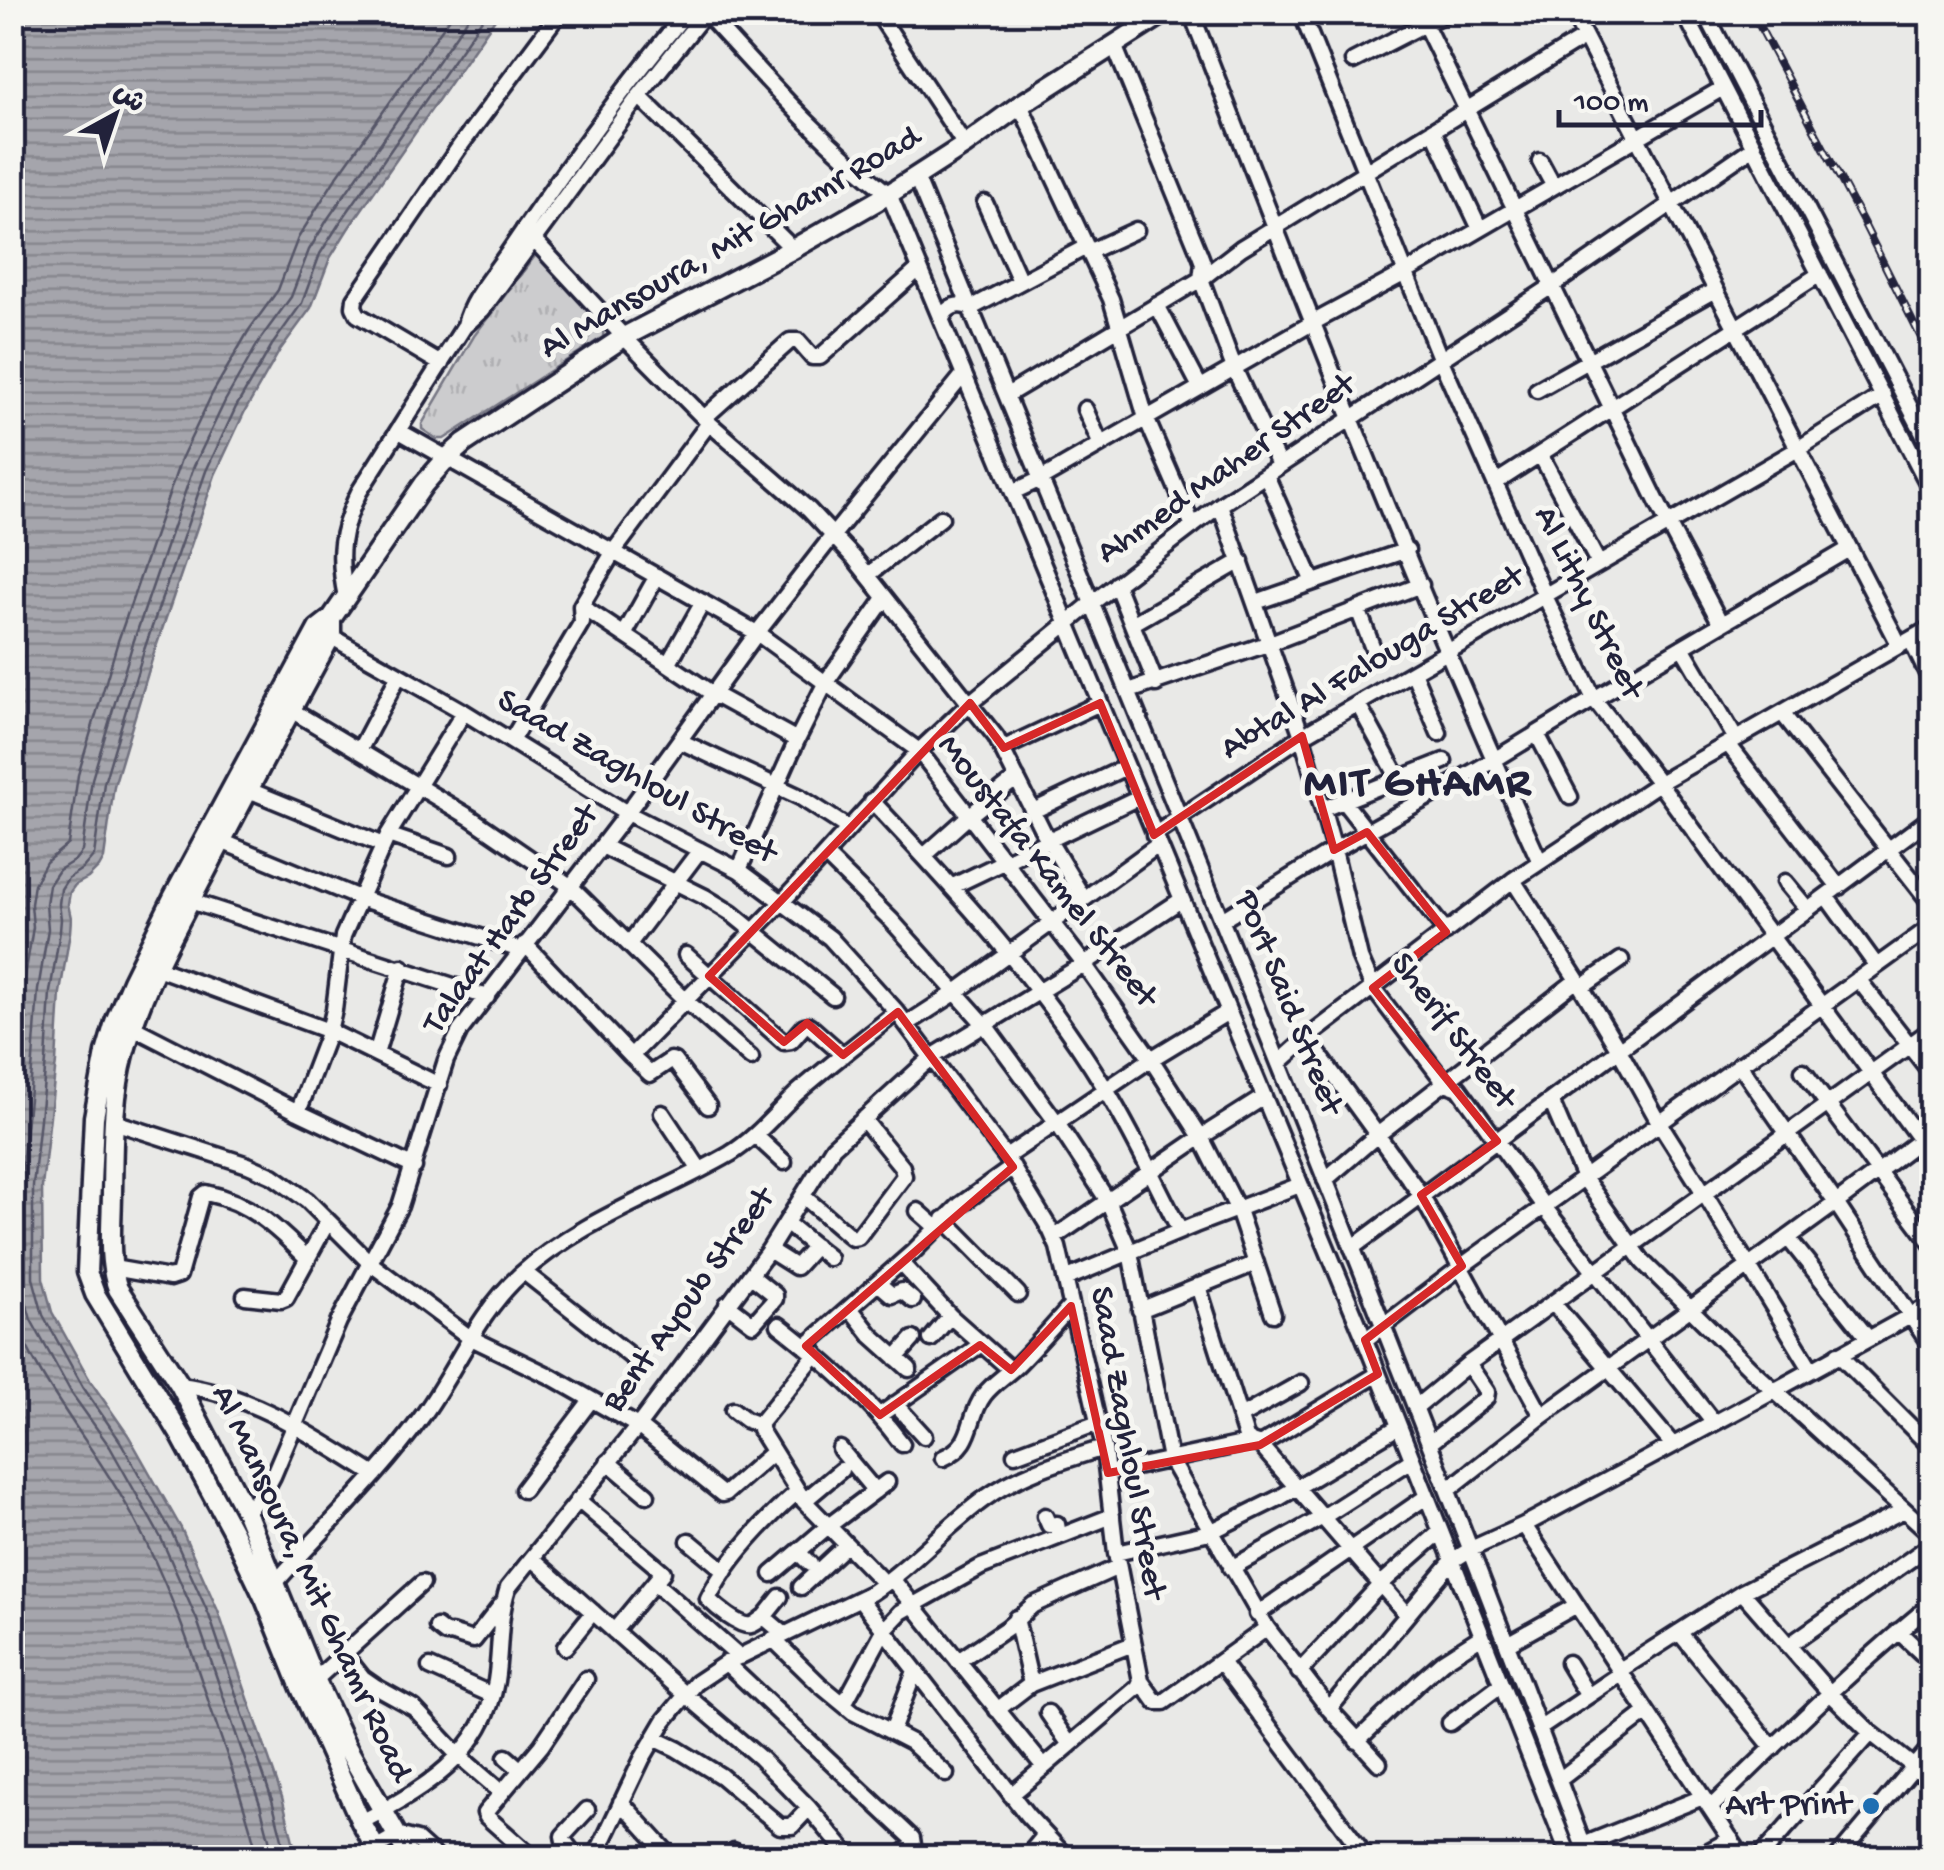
<svg xmlns="http://www.w3.org/2000/svg" width="1944" height="1870" viewBox="0 0 1944 1870" font-family="'Gochi Hand','Playpen Sans Arabic',sans-serif">
<style>
.park{fill:url(#park-tufts);stroke:#777784;stroke-width:2.5}
.water{fill:url(#water-rules);stroke:#71717f;stroke-width:2.5}
.lines{fill:none;stroke-linecap:round;stroke-linejoin:round}
.shore{stroke:#565668;stroke-width:2.5}
.minor-casing{stroke:#22223b;stroke-width:21}
.major-casing{stroke:#22223b;stroke-width:25}
.minor{stroke:#f6f6f2;stroke-width:14}
.major{stroke:#f6f6f2;stroke-width:18}
.rail-casing{stroke:#22223b;stroke-width:8}
.rail{stroke:#f6f6f2;stroke-width:4;stroke-dasharray:11;stroke-linecap:butt}
.marked{fill:none;stroke:#d62828;stroke-width:8;stroke-linejoin:round}
.poi-dot{fill:#1f6fb2;stroke:#f6f6f2;stroke-width:4}
.labels{text-anchor:middle;dominant-baseline:central;stroke-width:10;stroke-linejoin:round;paint-order:stroke}
.street-label{font-size:35px;fill:#22223b;stroke:#f6f6f2}
.poi-label{font-size:35px;fill:#22223b;stroke:#f6f6f2;text-anchor:end}
.district-label{font-size:45px;font-weight:bold;letter-spacing:2.5px;fill:#22223b;stroke:#f6f6f2}
</style>
<defs>
<pattern id="park-tufts" width="24" height="20" patternUnits="userSpaceOnUse" patternTransform="scale(2.5)"><rect width="24" height="20" fill="#ccccce"/><path d="M3 7l-1-3M5 7V3M7 7l1-3M15 17l-1-3M17 17v-4M19 17l1-3" fill="none" stroke="#afafb2"/></pattern>
<pattern id="water-rules" width="6" height="5" patternUnits="userSpaceOnUse" patternTransform="scale(2.5)"><rect width="6" height="5" fill="#a5a5ac"/><path d="M0 2.5h6" fill="none" stroke="#86868d"/></pattern>
</defs>
<rect width="100%" height="100%" fill="#e9e9e7"/>
<filter id="ink" filterUnits="userSpaceOnUse"><feTurbulence type="fractalNoise" baseFrequency=".01" numOctaves="2"/><feDisplacementMap in="SourceGraphic" scale="20" xChannelSelector="R" yChannelSelector="G"/><feConvolveMatrix kernelMatrix="1 2 1 2 8 2 1 2 1" color-interpolation-filters="sRGB"/></filter>
<g filter="url(#ink)">
<path class="park" d="M538,252L604,326L603,337L444,439H437L422,429V424L474,336Z"/>
<path class="water" d="M12,13H499L348,229L330,258L311,308L280,350L244,413L215,475L154,653L114,786L104,858L99,867L88,878L75,885L70,892L68,904L71,918L70,932L60,993L56,1062L42,1187L43,1278L52,1312L91,1382L128,1435L181,1528L218,1611L282,1797L297,1857H13Z"/>
<g class="lines">
<path class="shore" d="M12,1115L23,989L33,927L31,904L34,884L46,862L68,844L78,775L118,641L181,459L212,394L249,330L278,290L298,238L336,178L454,12
M12,1312C37,1383 96,1448 132,1515C166,1578 190,1645 212,1712C229,1761 246,1808 258,1858
M274,1858L260,1804L197,1620L161,1538L110,1447L72,1394L31,1320L20,1279V1186L33,1060L38,990L48,929L46,904L49,885L59,870L75,860L82,851L92,779L132,646L194,466L225,401L261,338L291,297L309,250L329,217L472,12
M287,1858L272,1800L209,1615L172,1533L120,1441L83,1387L43,1315L33,1278V1186L46,1061L50,992L60,931L61,919L59,904L61,889L68,878L82,869L94,855L104,783L144,650L206,471L236,407L272,345L302,303L320,254L339,224L487,12"/>
<defs>
<path id="minor" d="M705,12C764,76 820,142 889,194L1365,1340L1570,1858
M877,12L965,145
M1191,12C1302,297 1413,584 1540,862
M1301,12L1440,358L1545,596L1594,699L1659,783L1932,1156
M1419,12L1668,524L1721,624
M1572,12L1900,646
M1684,12L1932,492
M1705,12L1932,450
M1114,45L1200,255L1203,263L1201,279L1234,368L1279,465
M1353,61L1448,12
M639,96L793,249
M1020,105L1111,299L1146,418L1193,526
M1433,130L1480,229
M1540,161L1553,185
M916,177C1147,734 1376,1292 1588,1858
M985,203L1020,281
M524,229L624,337L709,423L809,510L854,558L996,737L1043,831L1084,899
M1088,252L1136,230
M1157,305L1200,387
M942,319C947,306 958,302 971,308L1086,247
M466,325L482,310L639,96L706,12
M441,364L358,315L354,307L355,299L460,146L560,12
M1537,390L1715,290
M1007,395L1201,279L1241,248L1585,37
M1085,409L1100,443
M704,418L790,341H798L812,357H820L920,268
M399,431L757,633L919,751L1084,964L1151,1059L1201,1137L1238,1210L1273,1314
M1540,454L1599,564
M1266,475L1313,582
M1495,483L1820,274
M1013,492L1041,479L1314,322L1405,273L1723,88
M1220,505L1302,736L1334,850L1360,958L1373,988L1445,1083L1459,1088L1545,1208L1713,1422
M868,575L941,518
M1116,584L1156,684
M346,597C337,555 340,531 359,492L465,325C471,299 493,275 508,253C564,170 622,88 687,12
M1256,602L1407,550
M581,606L713,694L797,740
M1358,609L1375,654
M1132,624L1241,561
M323,632L464,712L627,813L739,870L830,938L897,1012L1006,1157L1050,1229L1058,1247L1104,1448L1116,1553L1141,1681L1138,1687L1011,1795
M624,635L657,576
M1911,640L1932,684
M1682,647L1736,739
M668,664L703,602
M1413,672L1439,733
M1129,691L1270,643L1421,585
M1358,704L1399,779
M291,710L471,818L570,886L685,1000L751,1058
M1782,713L1932,905
M1537,734L1570,797
M511,741L582,622L581,606L614,551L709,423
M680,741L800,797L848,828
M1728,744L1839,887
M1002,749L1100,703
M359,751L399,675
M239,786L383,845
M872,801C956,890 1041,982 1105,1088C1133,1134 1156,1183 1180,1231
M1343,801L1446,932
M1323,809L1444,761
M1033,811L1126,767
M388,835L449,856
M1154,835L1302,736L1798,449L1883,395
M221,841L359,898L521,950
M602,846L705,897L731,913L833,996
M825,855L891,920L985,1025L1057,1123L1108,1201L1130,1252L1170,1459L1267,1628L1329,1709L1379,1763
M924,856L970,815L1017,778
M739,870L797,740L826,682L885,598
M1513,880L1577,980L1619,1050L1659,1122L1704,1193L1811,1369
M1785,882L1808,910
M953,886L1139,797
M1826,896L1876,965
M184,899L487,997
M1222,920L1334,850L1494,760L1594,699L1849,549
M525,944L631,1056L783,901L919,751L970,703L1092,603L1220,505L1552,286L1754,147
M629,944L700,850
M686,955L784,1042L791,1041L804,1026L809,1025L843,1055
M157,968L329,1031L439,1085
M1858,979L1932,1074
M1582,987L1621,960
M907,1024L955,993L1158,845
M132,1027L298,1112L414,1167
M1307,1038L1421,1195L1542,1416
M376,1054L402,967
M631,1056L650,1074L671,1060L674,1061L708,1106
M1279,1063L1307,1038L1513,880L1659,783L1932,627
M1739,1064L1836,1203L1932,1348
M1803,1071L1932,1244
M1551,1101L1584,1178L1643,1262L1751,1369L1932,1535
M298,1112L329,1031L334,1010L343,936L388,835L464,712
M662,1113L700,1170
M114,1122L248,1165L273,1176L307,1200L370,1263L469,1337L550,1376L638,1426L722,1494L726,1493L773,1452
M755,1135L784,1162
M1006,1157L1151,1059L1228,1012
M1325,1180L1376,1136L1577,980
M803,1196L852,1238L858,1237L904,1176L902,1167L863,1119
M918,1211L936,1227
M944,1219L1018,1294
M786,1223L829,1258
M1055,1237L1201,1137L1264,1097
M1788,1238L1868,1338
M1352,1248L1932,817
M769,1250L796,1267L815,1246
M901,1263L950,1316L1011,1370
M113,1268L170,1278L179,1275L201,1197L206,1193C250,1202 277,1228 308,1259
M524,1272L633,1358
M1065,1279L1195,1225L1300,1185
M878,1283L892,1295L902,1291L913,1300
M1198,1286L1246,1437L1251,1442
M245,1296L281,1300L286,1298L328,1221
M1553,1303L1672,1444
M727,1304L753,1324L775,1299V1295L750,1275
M850,1308L871,1335L909,1369
M1140,1310L1256,1263
M779,1325C825,1361 867,1397 902,1444
M931,1339L950,1316
M1365,1340L1462,1266L1932,926
M806,1346L913,1252L960,1205L1013,1167
M816,1354L760,1423V1430L804,1501L885,1584
M1838,1354L1932,1448
M896,1358L913,1339
M180,1385C252,1394 315,1437 375,1475
M895,1404L924,1436
M1416,1407L1468,1364L1932,1029
M733,1410L746,1420L760,1425
M880,1415L980,1345
M1240,1417L1301,1383
M1430,1443L1486,1398L1487,1392L1468,1364
M1260,1445L1407,1615
M840,1449L875,1491
M1015,1454L1098,1423
M943,1458C976,1444 966,1419 984,1395C993,1383 1007,1375 1018,1364C1037,1345 1054,1325 1071,1306
M608,1462L647,1495
M1108,1473L1251,1442L1260,1445L1378,1374
M1449,1489L1542,1416L1836,1203L1932,1131
M523,1490L591,1400
M578,1500L663,1572L614,1631
M804,1501L841,1470
M246,1512L266,1489L273,1476L339,1321L400,1206L446,1060L460,1031L627,813L757,633L834,534L964,374
M1045,1516L1049,1525L1057,1524L1059,1535
M1524,1525L1743,1858
M689,1541L725,1571
M798,1552L810,1564
M1116,1553L1210,1532L1279,1498L1398,1427
M532,1558L685,1694L760,1758L809,1808L851,1858
M1231,1568L1323,1517L1412,1460
M772,1574L827,1527L887,1482
M892,1579L1044,1767
M276,1582C324,1528 379,1476 421,1418C456,1371 476,1315 520,1275C580,1220 661,1194 730,1154C756,1138 775,1114 797,1093C829,1065 864,1038 897,1012
M655,1583L739,1657
M801,1587L846,1545
M1742,1592L1830,1693L1871,1733L1932,1781
M860,1599L1027,1815L1067,1858
M1257,1614L1426,1497
M764,1617L780,1597
M1016,1618L1031,1684
M437,1627L446,1634L451,1633C454,1634 471,1640 474,1640L502,1604
M1898,1631L1932,1663
M1679,1632L1773,1748
M784,1634L764,1617C760,1619 756,1624 751,1625C740,1628 715,1606 708,1599C728,1558 763,1522 797,1492
M773,1639L819,1684L853,1712L911,1742L946,1774
M1507,1644L1577,1605
M1788,1646L1932,1544
M565,1647L593,1612
M344,1654L363,1678L376,1687L414,1708L458,1755L502,1793
M958,1661L1007,1628L1033,1605L1118,1567
M1221,1662L1367,1858
M726,1663L912,1838L913,1845L898,1858
M1568,1663L1588,1696
M430,1667L492,1695
M1620,1670L1742,1592L1904,1510
M1299,1672L1381,1584L1440,1532
M315,1680L422,1583
M1141,1681L1156,1702H1164L1267,1628
M844,1704L884,1630L901,1612L981,1567L1112,1516
M1329,1709L1452,1561L1471,1549L1524,1525L1763,1397L1932,1304
M997,1710L1031,1684L1133,1644
M1048,1713L1070,1745
M1450,1723L1501,1685
M1539,1729L1622,1673
M892,1731L915,1671
M654,1738L677,1749L721,1776L780,1826H792L809,1808
M1357,1741L1419,1682L1443,1661L1482,1636
M506,1757L521,1770
M1559,1780L1647,1712
M621,1802L672,1858
M1710,1808C1783,1738 1854,1667 1932,1604
M361,1822C421,1792 484,1754 496,1681C501,1649 498,1619 508,1588L638,1426L769,1250L833,1147L932,1057L1084,964L1181,900
M1583,1845L1703,1797
M734,1851L739,1858
M369,1858L375,1848L398,1835L417,1840L437,1858
M533,1858L487,1817L485,1813L541,1746L586,1679
M565,1858L570,1849L564,1841L563,1836L587,1810
M595,1858L642,1759L665,1720L696,1683L726,1663L871,1593C912,1566 944,1528 984,1499C1020,1473 1062,1461 1104,1448
M1026,1858L1045,1835
M1696,1858L1731,1839
M1759,1858L1871,1733
M1837,1858L1932,1745
M1919,1858L1932,1843"/>
<path id="major" d="M331,619V636C288,715 246,793 205,873C174,931 141,990 124,1054C112,1099 113,1145 112,1191C112,1223 107,1259 118,1289L180,1385L246,1512L310,1669L346,1746L410,1858
M381,1858L361,1822L301,1688L265,1599L233,1532L181,1436L95,1294L87,1272L94,1117L106,1053L115,1022L132,981L174,896L318,629L331,619L424,484L446,459L464,443L624,337L793,249L889,194L965,145L1020,105L1166,12"/>
</defs>
<use href="#minor" class="minor-casing"/>
<use href="#major" class="major-casing"/>
<use href="#minor" class="minor"/>
<use href="#major" class="major"/>
<defs>
<path id="rail" d="M1752,12L1863,222L1932,360"/>
</defs>
<use href="#rail" class="rail-casing"/>
<use href="#rail" class="rail"/>
</g>
</g>
<path class="marked" d="M970,703L1004,748L1100,703L1154,835L1302,736L1334,850L1367,832L1446,932L1373,988L1497,1141L1421,1195L1462,1266L1365,1340L1378,1374L1260,1445L1108,1473L1071,1306L1011,1370L980,1345L880,1415L806,1346L1013,1167L898,1012L843,1055L807,1023L784,1042L709,976Z"/>
<circle class="poi-dot" cx="1871" cy="1806" r="10"/>
<g class="labels">
<g class="street-label">
<text transform="translate(731 244) rotate(-30)">Al Mansoura, Mit Ghamr Road</text>
<text transform="translate(1227 470) rotate(-35)">Ahmed Maher Street</text>
<text transform="translate(1587 603) rotate(64)">Al Lithy Street</text>
<text transform="translate(1373 664) rotate(-31)">Abtal Al Falouga Street</text>
<text transform="translate(636 778) rotate(30)">Saad Zaghloul Street</text>
<text transform="translate(1046 872) rotate(52)">Moustafa Kamel Street</text>
<text transform="translate(512 920) rotate(-54)">Talaat Harb Street</text>
<text transform="translate(1287 1003) rotate(68)">Port Said Street</text>
<text transform="translate(1452 1032) rotate(53)">Sherif Street</text>
<text transform="translate(690 1301) rotate(-54)">Bent Ayoub Street</text>
<text transform="translate(1126 1443) rotate(80)">Saad Zaghloul Street</text>
<text transform="translate(310 1584) rotate(65)">Al Mansoura, Mit Ghamr Road</text>
</g>
<g class="poi-label">
<text x="1851" y="1806">Art Print</text>
</g>
<g class="district-label">
<text x="1418" y="785">MIT GHAMR</text>
</g>
</g>
<rect width="1944" height="1870" fill="none" stroke="#f6f6f2" stroke-width="50"/>
<rect x="25" y="25" width="1894" height="1820" fill="none" stroke="#22223b" stroke-width="4" filter="url(#ink)"/>
<g transform="translate(115 115) rotate(40)" stroke="#f6f6f2" stroke-width="8" paint-order="stroke">
<path d="M0-8L18 38L0 25L-18 38Z" fill="#22223b"/>
<text y="-15" font-size="28" font-weight="bold" text-anchor="middle" fill="#22223b">ش</text>
</g>
<path d="M1559 110v15h202v-15" fill="none" stroke="#22223b" stroke-width="5"/>
<text x="1574" y="110" font-size="30" fill="#22223b" stroke="#f6f6f2" stroke-width="8" paint-order="stroke">100 m</text>
</svg>
